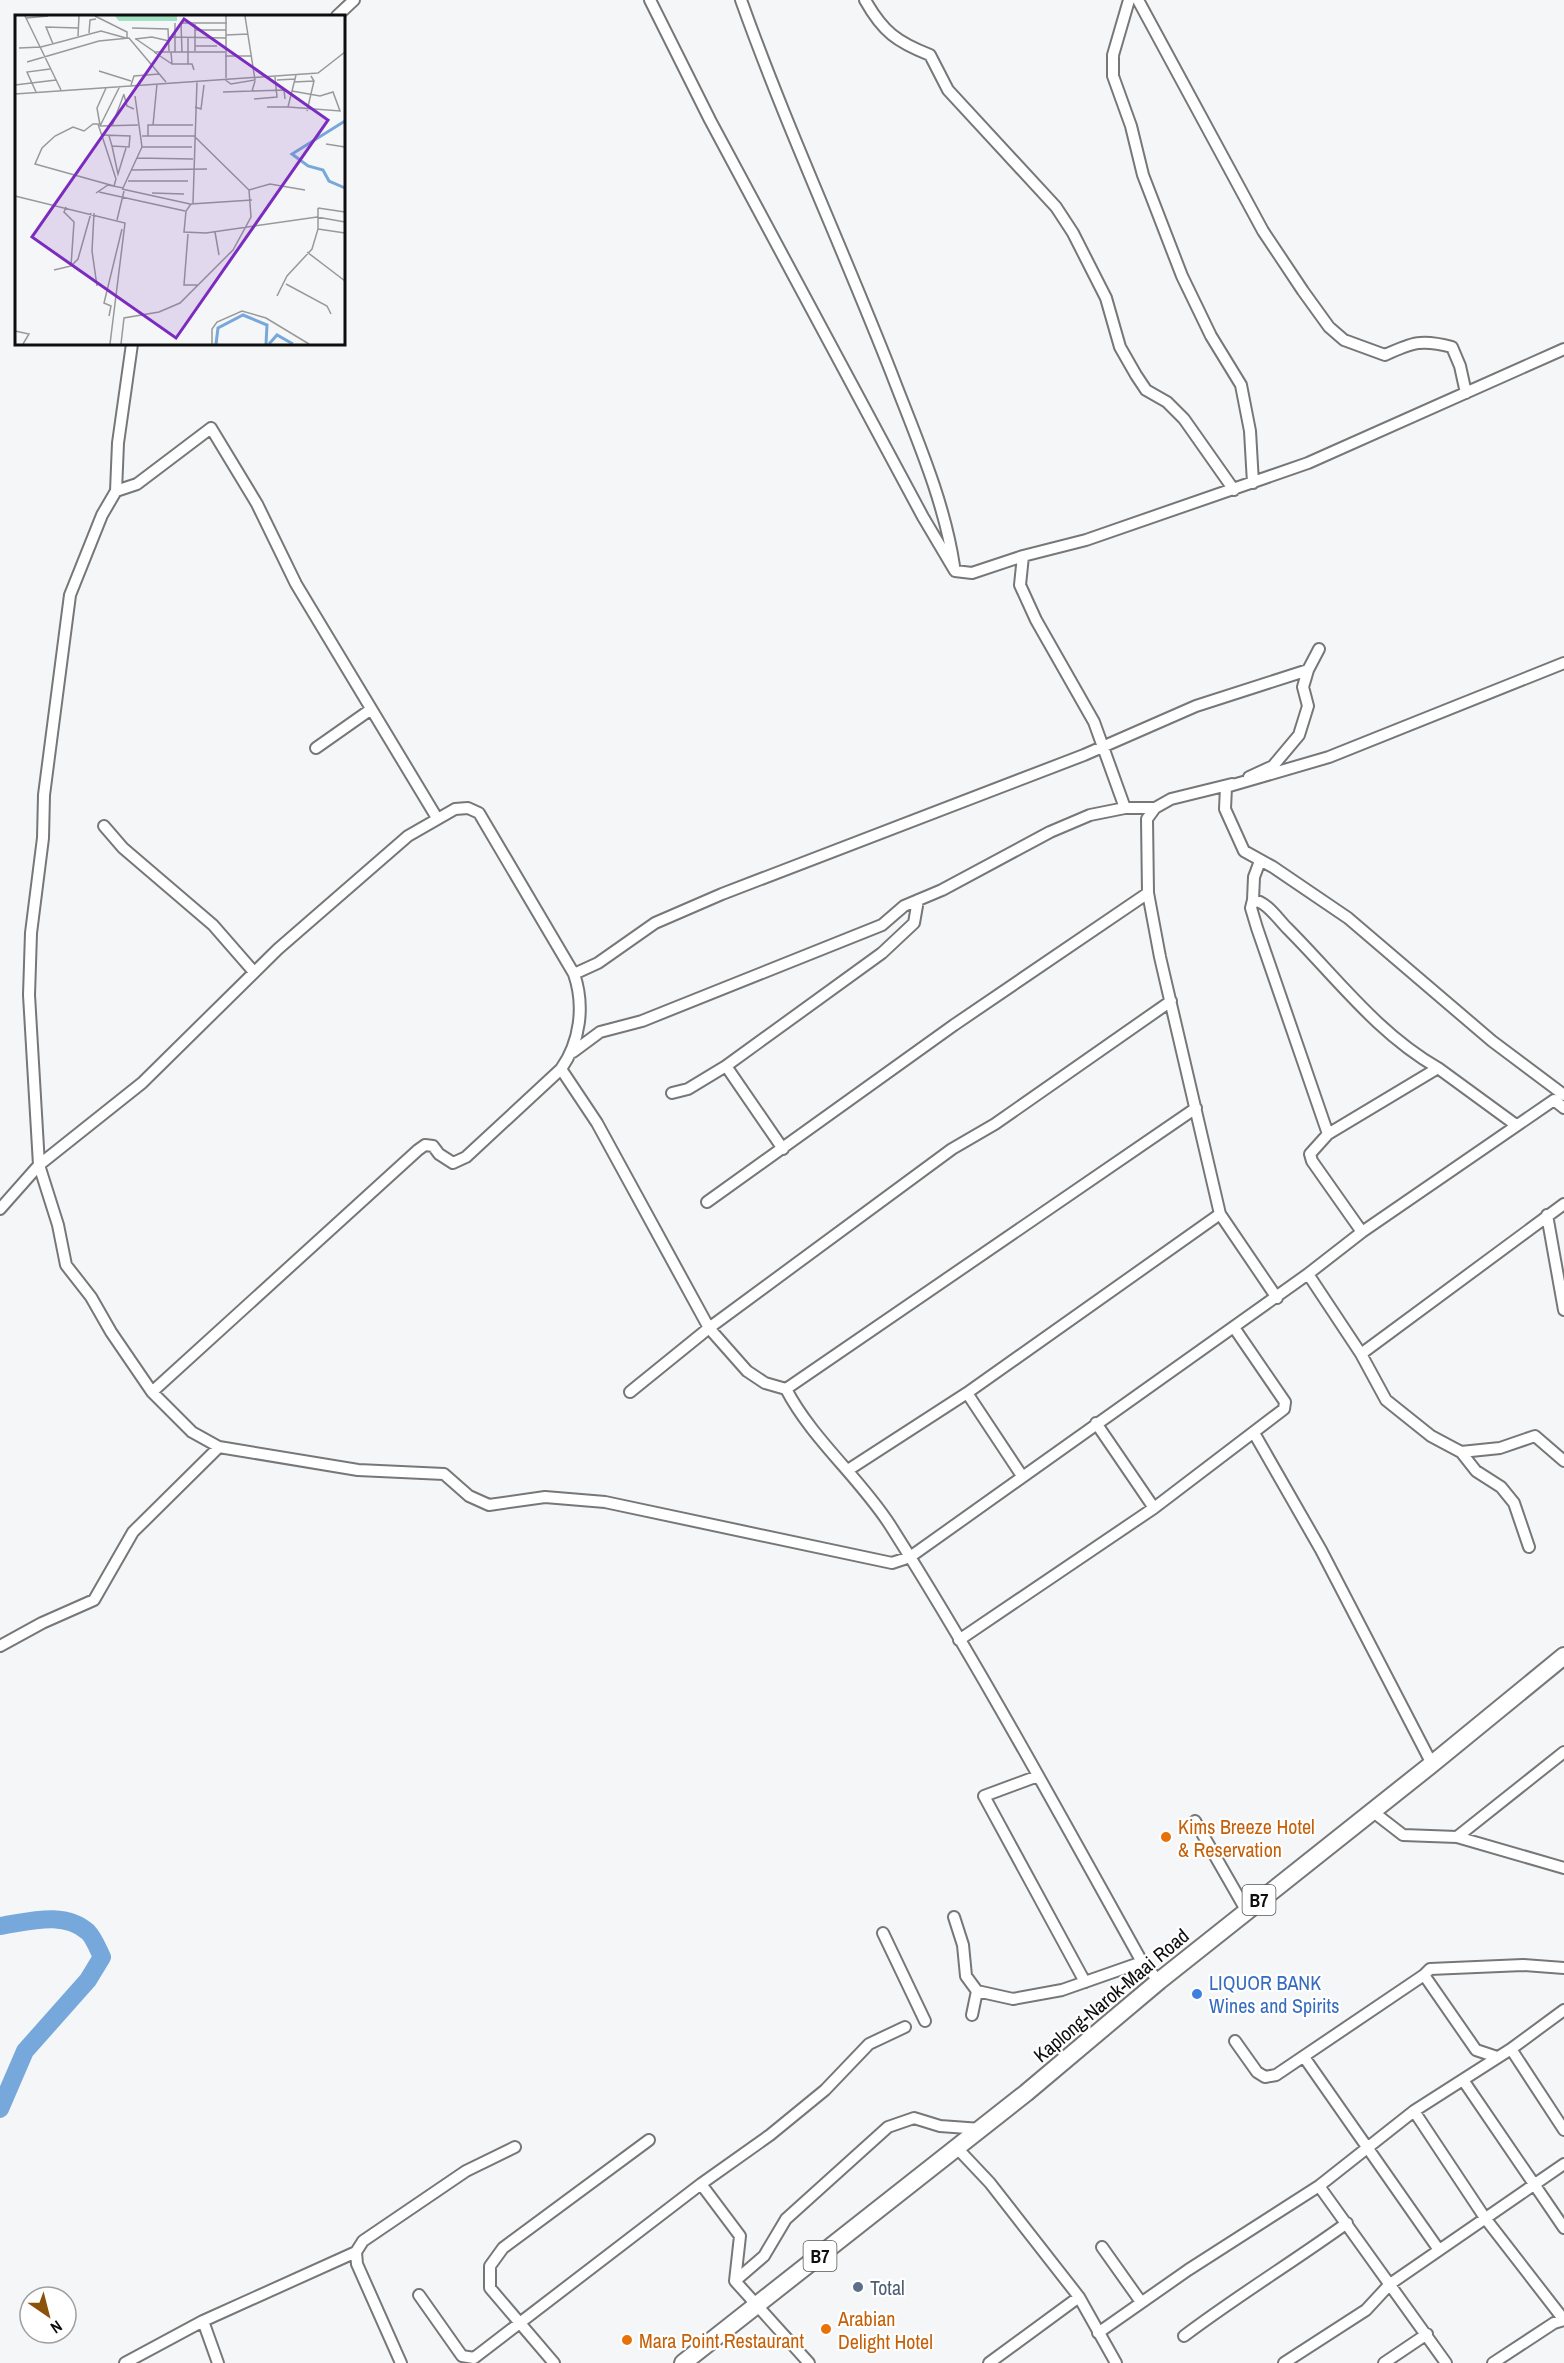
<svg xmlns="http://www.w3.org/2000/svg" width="1564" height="2363" viewBox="0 0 1564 2363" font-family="'Archivo Narrow',sans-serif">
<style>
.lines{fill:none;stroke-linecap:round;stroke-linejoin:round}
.river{stroke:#76a8db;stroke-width:18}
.minor-casing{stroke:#767778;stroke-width:14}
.trunk-casing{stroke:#767778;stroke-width:20}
.minor{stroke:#fff;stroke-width:10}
.trunk{stroke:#fff;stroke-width:16}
.food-dot{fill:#e8710a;stroke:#fff;stroke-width:2}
.shop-dot{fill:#3f7fe0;stroke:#fff;stroke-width:2}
.service-dot{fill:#5c6f8a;stroke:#fff;stroke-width:2}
.labels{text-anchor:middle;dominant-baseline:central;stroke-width:4.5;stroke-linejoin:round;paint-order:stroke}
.shield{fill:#fff;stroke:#565657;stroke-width:1.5}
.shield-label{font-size:18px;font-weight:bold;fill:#0e0e0f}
.food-label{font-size:20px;fill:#c56008;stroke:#fff;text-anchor:start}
.shop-label{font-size:20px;fill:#366cbe;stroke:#fff;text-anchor:start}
.street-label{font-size:20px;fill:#0e0e0f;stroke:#fff}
.service-label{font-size:20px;fill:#4e5e75;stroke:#fff;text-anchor:start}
.inset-river{fill:none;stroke:#76a8db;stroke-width:3}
.inset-road{fill:none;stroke:#99999a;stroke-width:1.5}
.view{fill:#7b2cbf;fill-opacity:0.15;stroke:#7b2cbf;stroke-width:3}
.inset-edge{fill:none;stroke:#0e0e0f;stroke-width:3}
</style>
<rect width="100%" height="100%" fill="#f5f6f7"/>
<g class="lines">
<path class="river" d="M0,1926C28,1922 64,1910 88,1932C94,1938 98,1949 102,1957L88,1980L25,2051L0,2109"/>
<defs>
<path id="minor" d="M650,0L710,120L923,517L955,571L972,573L1023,556L1086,540L1308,463L1564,349
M741,0C786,126 842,247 891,372C915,435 944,499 954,566
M865,0C883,32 897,42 930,55L948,90L1056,207L1073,233L1106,298L1120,347L1136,375L1146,390L1167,402L1184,419L1234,490
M1129,0L1113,55V76L1131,126L1143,175L1182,276L1211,336L1241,385L1250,431L1253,483
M1138,0L1263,231L1303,291L1329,327L1344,340L1385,355C1413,342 1422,339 1452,347L1460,366L1466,393
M337,16L354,0
M132,344L118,443L116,491L102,515L70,595L44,795L43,838L31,933L29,995L39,1165L58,1225L66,1265L91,1297L111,1332L152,1392L192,1432L219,1447L358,1470L444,1474L469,1496L489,1505L545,1497L605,1502L892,1563L910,1557L1308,1274L1361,1354L1386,1400L1431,1436L1461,1452L1476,1471L1501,1487L1514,1503L1529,1547
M116,491L137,484L211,428L257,504L296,584L437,818
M1023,556L1020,585L1036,620L1094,722L1125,808
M1564,663L1329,757L1226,787L1225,809L1244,851L1273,867L1348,918L1492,1041L1564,1095
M316,748L370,710
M1249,777L1273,766L1299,735L1308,706L1303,687L1308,670L1319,649
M1232,784L1171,799L1155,808L1147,819L1148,893L1160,957L1220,1214L1277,1298
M104,826L123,848L213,925L254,972
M1253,900L1254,877L1260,861
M574,974L598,963L655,923L722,894L1084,755L1196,706L1308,670
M573,1052L600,1032L642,1021L882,925L904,906L942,890L1050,832L1090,815L1125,808H1155
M726,1066L783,1149
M561,1069L597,1123L709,1328L747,1371L765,1383L786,1389C812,1439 859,1477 890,1525C980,1667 1060,1815 1142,1962L1159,1981
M672,1093L688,1089L726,1066L882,953L914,923L918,900
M1516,1125L1438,1068L1328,1134L1310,1154L1312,1161L1362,1232L1554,1100L1564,1108
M1328,1134L1257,928L1251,908L1253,900C1266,901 1278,919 1287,928C1336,977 1377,1033 1438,1068
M707,1202L954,1025L1148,893
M0,1209L39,1165L142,1083L278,949L408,836L455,809L468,808L479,813L574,974C585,1006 580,1042 561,1069L466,1157L453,1163L439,1154L433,1146L425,1145L418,1150L152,1392
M1547,1215L1564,1310
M1308,1274L1362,1232
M1361,1354L1564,1204
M786,1389L1196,1108
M630,1392L709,1328L952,1149L995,1124L1171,1001
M967,1393L1022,1476
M1096,1423L1154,1508
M1254,1433L1321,1550L1432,1764
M1461,1452L1500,1448L1535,1436L1564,1461
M848,1470L967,1393L1220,1214
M959,1640L1154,1508L1284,1409L1285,1402L1235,1329
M0,1646L42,1623L94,1600L133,1532L219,1447
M1038,1776L984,1796L1085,1982
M1372,1811L1403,1835L1457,1837L1564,1868
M1195,1821L1246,1910
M1457,1837L1564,1752
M954,1917L963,1945L966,1976L977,1991L972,2015
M883,1933L925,2021
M1424,1975L1430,1969L1523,1965L1564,1968
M977,1991L1013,1999L1062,1990L1142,1962
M1235,2041L1257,2072L1265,2077L1276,2075L1424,1975L1476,2050L1497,2057
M1511,2049L1564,2130
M1304,2057L1439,2250
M1463,2080L1564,2228
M1414,2111L1485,2218L1564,2320L1554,2323L1493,2363
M957,2148L990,2183L1079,2297L1116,2363
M1319,2186L1446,2363
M1102,2247L1141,2302
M735,2281L740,2236L701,2184L770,2135L825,2090L869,2044L905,2027
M419,2295L462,2356L474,2358L701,2184
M203,2321L218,2363
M1098,2333L1188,2270L1319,2186L1414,2111L1511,2049L1564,2010
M1184,2336C1237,2296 1293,2262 1347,2223
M125,2363L203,2321L356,2252
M401,2363L357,2264L356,2252L363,2241L466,2171L515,2147
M554,2363L490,2288V2266L503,2248L649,2140
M809,2363L735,2281L764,2256L786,2219L888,2127L914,2118L940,2126L981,2129
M989,2363L1079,2297
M1284,2363L1366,2310L1390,2284L1564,2164
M1384,2363L1427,2334"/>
<path id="trunk" d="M683,2363L1026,2093L1159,1981L1432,1764L1564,1656"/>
</defs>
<use href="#minor" class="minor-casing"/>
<use href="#trunk" class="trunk-casing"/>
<use href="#minor" class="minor"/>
<use href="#trunk" class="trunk"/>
</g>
<g class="food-dot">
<circle cx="1166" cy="1837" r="6"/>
<circle cx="826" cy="2329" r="6"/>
<circle cx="627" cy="2340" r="6"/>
</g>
<circle class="shop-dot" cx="1197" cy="1994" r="6"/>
<circle class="service-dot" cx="858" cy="2287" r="6"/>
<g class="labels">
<g class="shield">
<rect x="1242.5" y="1885" width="33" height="30" rx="4.5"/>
<rect x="803.5" y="2241" width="33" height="30" rx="4.5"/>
</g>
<g class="shield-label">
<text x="1259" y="1900">B7</text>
<text x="820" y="2256">B7</text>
</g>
<g class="food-label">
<text x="1178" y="1826">Kims Breeze Hotel<tspan x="1178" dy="23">&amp; Reservation</tspan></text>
<text x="838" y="2318">Arabian<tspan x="838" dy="23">Delight Hotel</tspan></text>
<text x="639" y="2340">Mara Point Restaurant</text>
</g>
<g class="shop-label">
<text x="1209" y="1982">LIQUOR BANK<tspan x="1209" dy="23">Wines and Spirits</tspan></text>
</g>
<g class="street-label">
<text transform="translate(1111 1995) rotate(-40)">Kaplong-Narok-Maai Road</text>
</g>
<g class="service-label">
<text x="870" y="2287">Total</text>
</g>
</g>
<g transform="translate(15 15)">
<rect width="330" height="330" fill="#f5f6f7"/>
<path d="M100,1H162V6H104Z" fill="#a2e1c1"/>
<path class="inset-river" d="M330,106L277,139L293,151L308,155L314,166L330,173M201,329L203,313L228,300L252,310L251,329M254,329L262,320L278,329"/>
<path class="inset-road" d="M10,1L46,75M80,1L112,17V23M11,3L33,1M180,9V36M117,13L153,14L154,36M180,15H211M74,18L75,5L81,4M211,20L233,19M63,21L64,1M154,22L211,23M120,24L137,22L154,26M121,24L140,37H210M38,29L31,12L63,13M180,31H202M4,33L26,32L86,16L111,23M139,37L157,49M156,37L157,49H177L179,55M160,37V8M167,37L166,8H212M210,41H237M12,47L84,26L114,23L151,67M173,49V23M84,56L116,66M211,63V1M209,64L216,69L240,65L230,1M262,65L280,64M279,67L299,66M0,70L41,65M116,70L119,61L144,59M237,76L269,75L270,84M21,77L12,57L35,54M208,77L237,76L240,66M0,79L303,58L330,37M109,80L112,91L119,94M239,84L262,82L260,62M180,92L186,94L189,70M252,92H273L281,60M273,92L325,96L318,77L305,81L277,76M292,96L299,66L296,61M78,109H83L90,130L101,164L99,171L20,149L27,133L40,121L58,112L69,116ZM85,110L82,93L91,73M138,110L142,69M85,111L105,71M85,111L123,110M97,111L109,79M88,120L115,121L114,132L97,131L94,121M133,121V110H178M311,129L330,132M97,131L103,159L111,133M127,132H177M122,143L178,144M117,155L192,154M113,166H173M107,174L175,189M234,175L255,169L290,175M84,177L170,196M81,178L93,170L108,173L127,132L120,81M137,178L169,179M0,181L110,208L95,329M237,185L176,189L171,196L169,217L191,218L302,202L330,207M178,188L182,66M303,193L330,197M79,198L77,236L82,271M102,205L109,176M303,214L330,218M200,217L204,240M173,219L169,270H182M292,237L330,266M56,251L63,244L76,198M39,255L56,251L59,207L49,197L51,192M271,269L312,291L316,299M262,281L272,261L297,234L303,214V193M94,301L96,291L89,288L107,214M0,316L14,319L8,329M106,329L109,303L144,297L165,288L218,235L236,202L234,175L179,121H127M197,329V314L202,307L227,296L251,303L294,329"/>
<path class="view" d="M169,4L313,105L161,323L17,222Z"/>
<rect width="330" height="330" class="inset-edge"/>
</g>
<g transform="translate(48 2315) rotate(145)"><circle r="28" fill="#ffffff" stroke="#9f9f9f" stroke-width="1.5"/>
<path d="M0-4.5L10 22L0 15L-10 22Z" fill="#8b520a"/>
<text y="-9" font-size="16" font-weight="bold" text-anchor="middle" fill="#0e0e0f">N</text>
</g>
</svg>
